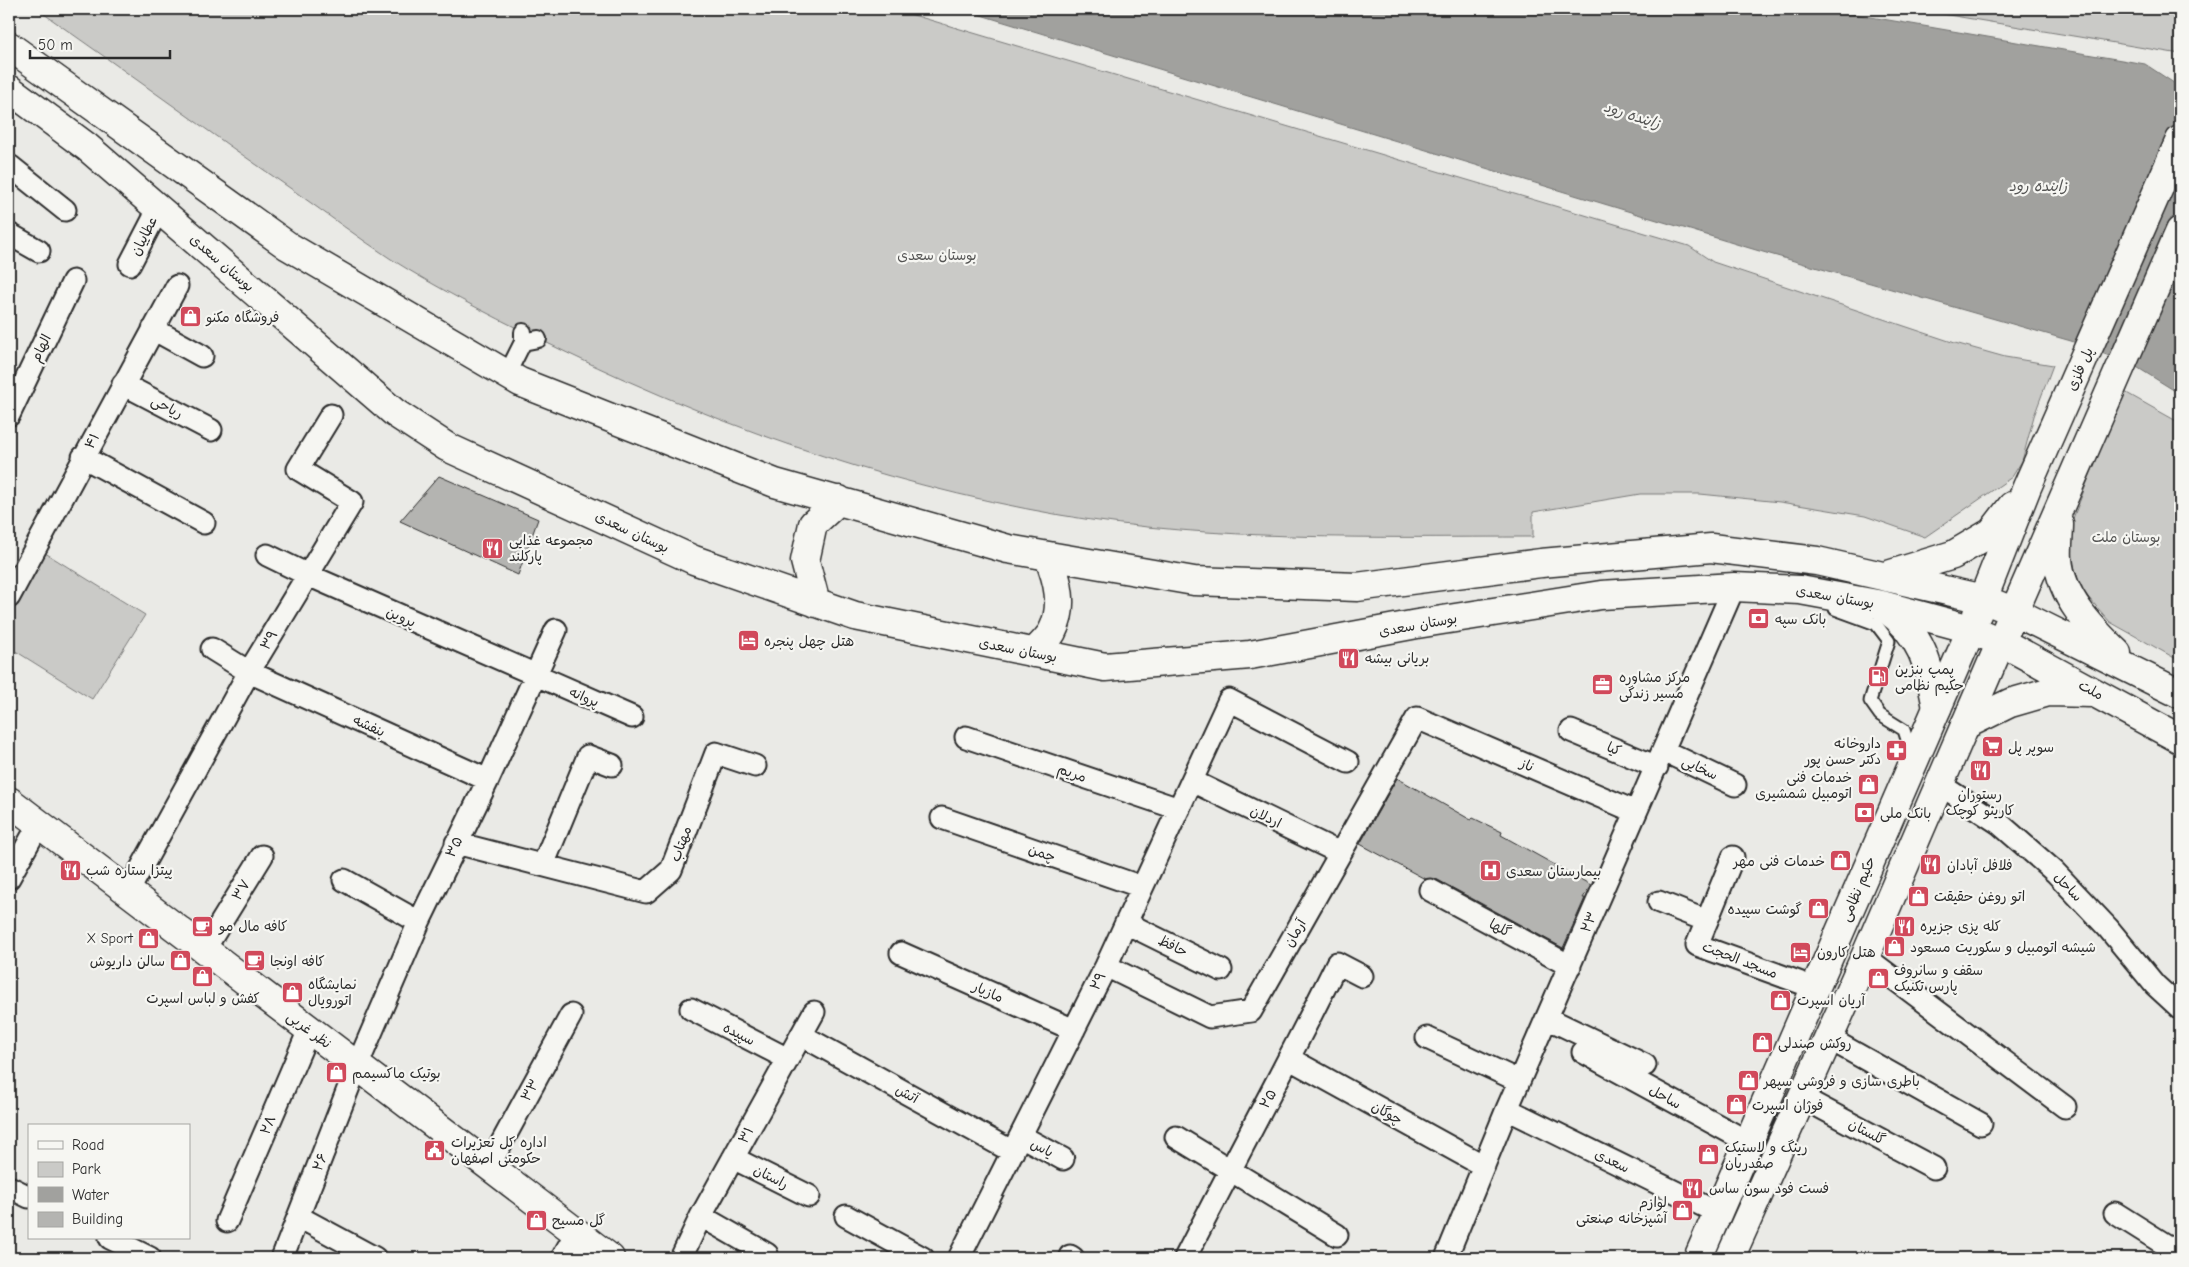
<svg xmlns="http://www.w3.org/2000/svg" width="2189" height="1267" viewBox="0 0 2189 1267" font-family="'Comic Neue','Playpen Sans Arabic',sans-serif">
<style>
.green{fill:#cacac7;stroke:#7a7a79}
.water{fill:#a1a19e;stroke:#727270}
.building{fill:#b4b4b1;stroke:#2b2b2b}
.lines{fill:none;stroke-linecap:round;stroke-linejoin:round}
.service-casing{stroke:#2b2b2b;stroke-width:15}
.pedestrian-casing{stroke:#2b2b2b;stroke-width:20}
.minor-casing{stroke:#2b2b2b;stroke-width:25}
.tertiary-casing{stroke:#2b2b2b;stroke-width:31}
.secondary-casing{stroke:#2b2b2b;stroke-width:31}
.primary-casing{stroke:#2b2b2b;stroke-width:31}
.service{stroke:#f6f6f2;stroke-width:11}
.pedestrian{stroke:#f6f6f2;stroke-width:16}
.minor{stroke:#f6f6f2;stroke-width:21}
.tertiary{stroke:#f6f6f2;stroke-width:28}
.secondary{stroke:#f6f6f2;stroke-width:28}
.primary{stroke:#f6f6f2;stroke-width:28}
.labels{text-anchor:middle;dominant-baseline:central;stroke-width:4.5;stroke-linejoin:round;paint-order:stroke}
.street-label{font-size:14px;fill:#2b2b2b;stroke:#f6f6f2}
.park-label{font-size:14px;fill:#535352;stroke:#f6f6f2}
.poi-label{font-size:14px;fill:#2b2b2b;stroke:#f6f6f2;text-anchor:start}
.water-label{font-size:15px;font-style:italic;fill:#545453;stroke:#f6f6f2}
</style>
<rect width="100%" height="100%" fill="#eaeae6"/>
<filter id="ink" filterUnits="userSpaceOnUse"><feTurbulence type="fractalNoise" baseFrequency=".02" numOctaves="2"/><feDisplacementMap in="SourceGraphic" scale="10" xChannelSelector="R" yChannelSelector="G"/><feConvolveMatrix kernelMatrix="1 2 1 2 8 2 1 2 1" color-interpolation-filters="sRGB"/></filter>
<g filter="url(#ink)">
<path class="green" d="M37,9H893L1689,246L1713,262L1955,343L2005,357L2053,365L2034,416L2022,461L2012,477L1925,537L1865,516L1780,502L1700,494H1640L1533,512V537C1375,537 1216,542 1060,515C877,483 700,420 535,337C486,313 437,288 391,259C359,238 328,215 297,193C210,133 124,70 37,9Z
M1913,9H2180V54Z
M2123,391L2180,423V661L2110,622L2081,589L2070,552L2072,521Z
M42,551L145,615L92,699L9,647V604Z"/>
<path class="water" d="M961,9H1824L2145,64L2180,87V394L2135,366L2071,341L1756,250Z"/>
<path class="building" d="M439,476L538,519L518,575L400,521Z
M1397,778L1471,820L1473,818L1502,832L1501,835L1591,885L1583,898H1585L1563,948L1436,879H1425L1360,844Z"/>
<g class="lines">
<defs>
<path id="service" d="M1835,609L1876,624L1889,641L1870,701L1880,715L1904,730L1910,749L1909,755"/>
<path id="pedestrian" d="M523,332V342L538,339
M507,374L523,342"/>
<path id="minor" d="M9,167L10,166L65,210
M9,234L39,251
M130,264L159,208
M153,329L202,356
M123,384L211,430
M9,415L73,281
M83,457L204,523
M267,555L308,575L632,717
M9,597L177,286
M212,649L249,672L488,780
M1571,731L1657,767
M966,737L1179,809
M1664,751L1735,785
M1192,781L1340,853
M1939,784L2000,824L2055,872L2108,928L2155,985L2180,1008
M942,818L1142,887
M456,843L646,892L671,870L716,753L755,766
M1733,857L1697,945L1815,988
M543,865L588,756L612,765
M9,878L39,824
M344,880L419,922
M1430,890L1570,966
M128,892L249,672L352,502L298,469L331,415
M1659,902L1707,921
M1126,923L1221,970
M204,950L262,856
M901,953L1074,1030
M1865,957L2065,1107
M1106,966L1210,1017L1251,1011L1417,718L1636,812
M691,1009L788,1059
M1547,1018L1645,1065
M801,1035L1013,1152
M1427,1038L1519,1081
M1828,1038L1981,1124
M1583,1052L1748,1142
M1290,1059L1484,1166
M1801,1097L1934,1168
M1507,1109L1718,1213
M1021,1136L1063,1159
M1176,1137L1337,1235
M733,1158L809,1196
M489,1166L571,1015
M9,1187L29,1197
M2115,1213L2177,1252
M701,1216L767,1254
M846,1216L923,1258
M299,1217L375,1258
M227,1221L309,1030
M110,1238L150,1258
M1070,1256L1073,1258
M282,1258L357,1066L419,922L488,780L556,630
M562,1258L576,1233
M681,1258L701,1216L814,1012
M959,1258L1106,966L1229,700L1348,762
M1185,1258C1235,1159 1288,1063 1337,963L1362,976
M1446,1258L1507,1109L1734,587"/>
<path id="tertiary" d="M2174,1258L2180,1247"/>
<path id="secondary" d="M9,801L610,1258
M1698,1258L1971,630
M1730,1258L1865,957L2001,642"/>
<path id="primary" d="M9,46L288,246L520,382L775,483L1008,549L1194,581L1357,587L1541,563L1711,548L1817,561L1983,599L2015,612L2180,694
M9,89L87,147L395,413L447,447L694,560L855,616L1105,667L1250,655L1417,624L1601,595L1734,587L1800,590L1882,605L1967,628L2001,642L2180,739
M2059,524C2059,535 2057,548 2058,559C2061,597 2091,628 2117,653
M1888,575L1953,555L1992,532L2012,506
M816,603L805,561L813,524L839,500
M1885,608C1922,634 1929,665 1937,708
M1977,614L2027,487L2180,140
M2007,628L2180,231
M1034,653C1040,646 1048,639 1052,632C1065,607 1058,580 1048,556
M1965,725L2010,703L2048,692L2092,693"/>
</defs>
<use href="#service" class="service-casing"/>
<use href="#pedestrian" class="pedestrian-casing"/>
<use href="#minor" class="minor-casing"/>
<use href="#tertiary" class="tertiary-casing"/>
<use href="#secondary" class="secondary-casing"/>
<use href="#primary" class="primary-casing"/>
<use href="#service" class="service"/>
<use href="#pedestrian" class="pedestrian"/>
<use href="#minor" class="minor"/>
<use href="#tertiary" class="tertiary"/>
<use href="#secondary" class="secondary"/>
<use href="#primary" class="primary"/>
</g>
</g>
<defs>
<symbol id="shop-square" viewBox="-11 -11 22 22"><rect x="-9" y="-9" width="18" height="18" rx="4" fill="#d1495b" stroke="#f6f6f2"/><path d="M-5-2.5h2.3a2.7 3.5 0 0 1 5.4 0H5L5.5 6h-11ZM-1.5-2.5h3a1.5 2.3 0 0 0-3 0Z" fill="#fff"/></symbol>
<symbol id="restaurant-square" viewBox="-11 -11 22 22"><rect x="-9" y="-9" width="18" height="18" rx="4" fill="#d1495b" stroke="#f6f6f2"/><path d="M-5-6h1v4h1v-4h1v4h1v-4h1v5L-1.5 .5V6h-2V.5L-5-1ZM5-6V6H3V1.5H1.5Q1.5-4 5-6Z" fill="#fff"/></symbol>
<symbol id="bank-square" viewBox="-11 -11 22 22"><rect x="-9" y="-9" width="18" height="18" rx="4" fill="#d1495b" stroke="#f6f6f2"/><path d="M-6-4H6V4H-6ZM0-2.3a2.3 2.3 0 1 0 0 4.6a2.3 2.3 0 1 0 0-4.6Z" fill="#fff"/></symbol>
<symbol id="hotel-square" viewBox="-11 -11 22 22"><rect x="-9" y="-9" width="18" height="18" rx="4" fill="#d1495b" stroke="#f6f6f2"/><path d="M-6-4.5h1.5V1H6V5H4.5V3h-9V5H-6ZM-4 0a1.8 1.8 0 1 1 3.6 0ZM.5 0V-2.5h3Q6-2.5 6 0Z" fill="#fff"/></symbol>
<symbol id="fuel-square" viewBox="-11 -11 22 22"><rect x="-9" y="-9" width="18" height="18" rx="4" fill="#d1495b" stroke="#f6f6f2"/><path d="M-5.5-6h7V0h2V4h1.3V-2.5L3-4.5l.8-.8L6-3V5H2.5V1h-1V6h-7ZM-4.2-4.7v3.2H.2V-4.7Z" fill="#fff"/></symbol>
<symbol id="office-square" viewBox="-11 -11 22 22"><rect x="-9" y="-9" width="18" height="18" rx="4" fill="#d1495b" stroke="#f6f6f2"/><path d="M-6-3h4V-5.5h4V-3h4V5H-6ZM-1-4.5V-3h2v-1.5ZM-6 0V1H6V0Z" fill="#fff"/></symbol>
<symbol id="supermarket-square" viewBox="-11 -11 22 22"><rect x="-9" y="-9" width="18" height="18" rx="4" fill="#d1495b" stroke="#f6f6f2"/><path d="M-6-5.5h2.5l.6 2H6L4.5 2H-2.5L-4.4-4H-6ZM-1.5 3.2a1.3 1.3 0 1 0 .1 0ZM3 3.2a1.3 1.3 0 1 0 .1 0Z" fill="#fff"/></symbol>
<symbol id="pharmacy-square" viewBox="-11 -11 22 22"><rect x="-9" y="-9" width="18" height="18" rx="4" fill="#d1495b" stroke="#f6f6f2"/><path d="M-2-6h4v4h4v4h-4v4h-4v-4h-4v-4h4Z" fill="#fff"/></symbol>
<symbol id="hospital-square" viewBox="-11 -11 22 22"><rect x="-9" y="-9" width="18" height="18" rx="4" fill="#d1495b" stroke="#f6f6f2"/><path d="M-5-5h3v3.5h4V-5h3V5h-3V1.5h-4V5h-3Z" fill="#fff"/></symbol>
<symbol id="cafe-square" viewBox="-11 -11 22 22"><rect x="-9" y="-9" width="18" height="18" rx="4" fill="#d1495b" stroke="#f6f6f2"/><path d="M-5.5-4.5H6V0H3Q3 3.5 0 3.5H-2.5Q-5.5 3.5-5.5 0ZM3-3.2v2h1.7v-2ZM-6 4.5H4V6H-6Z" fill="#fff"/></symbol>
<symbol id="civic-square" viewBox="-11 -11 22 22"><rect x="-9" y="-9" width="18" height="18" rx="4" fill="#d1495b" stroke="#f6f6f2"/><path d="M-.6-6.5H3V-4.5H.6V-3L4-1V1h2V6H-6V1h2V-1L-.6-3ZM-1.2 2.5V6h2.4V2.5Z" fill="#fff"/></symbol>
</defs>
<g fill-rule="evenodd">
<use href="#shop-square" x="178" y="304" width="25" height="25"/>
<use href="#restaurant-square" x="480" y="536" width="25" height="25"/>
<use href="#bank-square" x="1746" y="606" width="25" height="25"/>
<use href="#hotel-square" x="736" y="628" width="25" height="25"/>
<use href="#restaurant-square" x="1336" y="646" width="25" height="25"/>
<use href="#fuel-square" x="1866" y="664" width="25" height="25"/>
<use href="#office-square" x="1590" y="672" width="25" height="25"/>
<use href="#supermarket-square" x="1980" y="734" width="25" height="25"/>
<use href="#pharmacy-square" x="1884" y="738" width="25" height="25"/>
<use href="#restaurant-square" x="1968" y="758" width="25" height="25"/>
<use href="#shop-square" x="1856" y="772" width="25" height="25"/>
<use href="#bank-square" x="1852" y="800" width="25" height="25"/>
<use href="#shop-square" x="1828" y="848" width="25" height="25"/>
<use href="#restaurant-square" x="1918" y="852" width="25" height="25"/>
<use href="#restaurant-square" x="58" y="858" width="25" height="25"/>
<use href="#hospital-square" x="1478" y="858" width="25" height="25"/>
<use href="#shop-square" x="1906" y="884" width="25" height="25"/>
<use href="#shop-square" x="1806" y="896" width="25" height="25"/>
<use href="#cafe-square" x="190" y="914" width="25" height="25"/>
<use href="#restaurant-square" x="1892" y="914" width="25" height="25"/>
<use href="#shop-square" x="136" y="926" width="25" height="25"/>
<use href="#shop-square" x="1882" y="934" width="25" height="25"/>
<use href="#hotel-square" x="1788" y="940" width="25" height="25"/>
<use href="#shop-square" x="168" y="948" width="25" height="25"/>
<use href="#cafe-square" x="242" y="948" width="25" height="25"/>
<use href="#shop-square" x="190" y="964" width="25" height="25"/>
<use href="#shop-square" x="1866" y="966" width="25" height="25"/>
<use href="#shop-square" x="280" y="980" width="25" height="25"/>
<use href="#shop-square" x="1768" y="988" width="25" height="25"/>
<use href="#shop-square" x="1750" y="1030" width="25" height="25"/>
<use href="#shop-square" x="324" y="1060" width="25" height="25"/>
<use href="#shop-square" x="1736" y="1068" width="25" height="25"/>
<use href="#shop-square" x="1724" y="1092" width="25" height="25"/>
<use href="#civic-square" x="422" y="1138" width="25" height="25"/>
<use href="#shop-square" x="1696" y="1142" width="25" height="25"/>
<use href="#restaurant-square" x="1680" y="1176" width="25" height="25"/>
<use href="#shop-square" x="1670" y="1198" width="25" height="25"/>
<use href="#shop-square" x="524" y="1208" width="25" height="25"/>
</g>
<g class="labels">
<g class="street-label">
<text transform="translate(144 236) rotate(-63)">عطاییان</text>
<text transform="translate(222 263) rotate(41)">بوستان سعدی</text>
<text transform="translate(41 348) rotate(-64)">الهام</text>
<text transform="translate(2080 369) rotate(-66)">پل فلزی</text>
<text transform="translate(167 407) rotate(28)">ریاحی</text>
<text transform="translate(92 441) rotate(-61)">۴۱</text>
<text transform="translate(632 532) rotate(25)">بوستان سعدی</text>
<text transform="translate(1835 597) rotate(10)">بوستان سعدی</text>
<text transform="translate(401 617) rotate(24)">پروین</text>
<text transform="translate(1418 625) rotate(-10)">بوستان سعدی</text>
<text transform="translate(269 640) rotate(-59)">۳۹</text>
<text transform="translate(1018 650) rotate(11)">بوستان سعدی</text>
<text transform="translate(2091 690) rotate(29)">ملت</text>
<text transform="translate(584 697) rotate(23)">پروانه</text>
<text transform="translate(369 726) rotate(24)">بنفشه</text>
<text transform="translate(1614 749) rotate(23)">کیا</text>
<text transform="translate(1527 765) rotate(23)">ناز</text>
<text transform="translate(1700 768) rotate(25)">سخایی</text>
<text transform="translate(1072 773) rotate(19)">مریم</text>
<text transform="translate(1266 817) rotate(26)">اردلان</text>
<text transform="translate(681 844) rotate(-69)">مهتاب</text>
<text transform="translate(454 847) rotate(-64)">۳۵</text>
<text transform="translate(1042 853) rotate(19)">چمن</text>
<text transform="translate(2068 887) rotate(46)">ساحل</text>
<text transform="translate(1858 889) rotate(-67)">حکیم نظامی</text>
<text transform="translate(241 890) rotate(-58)">۳۷</text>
<text transform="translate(1589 922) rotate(-67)">۲۳</text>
<text transform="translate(1500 928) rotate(28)">گلها</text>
<text transform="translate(1295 933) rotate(-60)">آرمان</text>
<text transform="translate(1173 946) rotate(26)">حافظ</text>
<text transform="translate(1740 960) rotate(21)">مسجد الحجت</text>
<text transform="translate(1098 981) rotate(-64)">۲۹</text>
<text transform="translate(988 992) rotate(24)">مازیار</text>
<text transform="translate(309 1030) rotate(37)">نظر غربی</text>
<text transform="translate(739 1034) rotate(27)">سپیده</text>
<text transform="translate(530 1090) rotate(-61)">۳۳</text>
<text transform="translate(907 1094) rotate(29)">آتش</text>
<text transform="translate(1665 1097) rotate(29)">ساحل</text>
<text transform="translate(1268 1099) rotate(-61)">۲۵</text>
<text transform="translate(1387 1113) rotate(29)">چوگان</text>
<text transform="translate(268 1125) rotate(-67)">۲۸</text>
<text transform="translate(1867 1132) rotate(28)">گلستان</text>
<text transform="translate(746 1135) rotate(-61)">۳۱</text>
<text transform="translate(1042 1148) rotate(28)">یاس</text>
<text transform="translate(1612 1161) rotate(26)">سعدی</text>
<text transform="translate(320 1162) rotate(-69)">۲۶</text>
<text transform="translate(771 1177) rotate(27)">راستان</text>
</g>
<g class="park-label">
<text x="937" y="255">بوستان سعدی</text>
<text x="2126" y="537">بوستان ملت</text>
</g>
<g class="poi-label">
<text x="206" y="317">فروشگاه مکنو</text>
<text x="509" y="540">مجموعه غذایی<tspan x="509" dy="16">پارکلند</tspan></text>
<text x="1775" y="619">بانک سپه</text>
<text x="764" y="641">هتل چهل پنجره</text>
<text x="1365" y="658">بریانی بیشه</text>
<text x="1895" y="669">پمپ بنزین<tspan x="1895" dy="16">حکیم نظامی</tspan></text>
<text x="1619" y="677">مرکز مشاوره<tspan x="1619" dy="16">مسیر زندگی</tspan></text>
<text x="1881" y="743" text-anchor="end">داروخانه<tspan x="1881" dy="16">دکتر حسن پور</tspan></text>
<text x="2008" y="747">سوپر پل</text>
<text x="1852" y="777" text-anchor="end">خدمات فنی<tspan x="1852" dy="16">اتومبیل شمشیری</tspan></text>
<text x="1980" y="794" text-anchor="middle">رستوران<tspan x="1980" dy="16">کارینو کوچک</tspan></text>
<text x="1880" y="813">بانک ملی</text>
<text x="1825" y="861" text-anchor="end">خدمات فنی مهر</text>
<text x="1947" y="865">فلافل آبادان</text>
<text x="86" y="870">پیتزا ستاره شب</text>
<text x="1506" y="871">بیمارستان سعدی</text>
<text x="1934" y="896">اتو روغن حقیقت</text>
<text x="1802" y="909" text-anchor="end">گوشت سپیده</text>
<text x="219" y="926">کافه مال مو</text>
<text x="1920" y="926">کله پزی جزیره</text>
<text x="133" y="938" text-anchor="end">X Sport</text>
<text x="1910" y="947">شیشه اتومبیل و سکوریت مسعود</text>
<text x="1817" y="952">هتل کارون</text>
<text x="165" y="961" text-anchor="end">سالن داریوش</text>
<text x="270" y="961">کافه اونجا</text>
<text x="1894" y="970">سقف و سانروف<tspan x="1894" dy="16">پارس تکنیک</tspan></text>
<text x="308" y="984">نمایشگاه<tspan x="308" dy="16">اتورویال</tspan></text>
<text x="203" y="998" text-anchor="middle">کفش و لباس اسپرت</text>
<text x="1797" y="1000">آریان اسپرت</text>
<text x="1778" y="1043">روکش صندلی</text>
<text x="352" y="1073">بوتیک ماکسیمم</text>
<text x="1764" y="1081">باطری سازی و فروشی سپهر</text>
<text x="1752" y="1105">فوژان اسپرت</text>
<text x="451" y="1142">اداره کل تعزیرات<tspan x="451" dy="16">حکومتی اصفهان</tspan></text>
<text x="1725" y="1147">رینگ و لاستیک<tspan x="1725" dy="16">صفدریان</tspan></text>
<text x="1709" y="1188">فست فود سون ساس</text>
<text x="1667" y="1202" text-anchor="end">لوازم<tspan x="1667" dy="16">آشپزخانه صنعتی</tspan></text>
<text x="552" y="1220">گل مسیح</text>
</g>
<g class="water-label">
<text transform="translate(1632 115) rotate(18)">زاینده رود</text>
<text x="2038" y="186">زاینده رود</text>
</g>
</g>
<rect width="2189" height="1267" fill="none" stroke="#f6f6f2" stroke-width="30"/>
<rect x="15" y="15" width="2159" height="1237" fill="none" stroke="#2b2b2b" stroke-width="2" filter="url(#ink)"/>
<rect x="28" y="1124" width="162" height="115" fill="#f6f6f2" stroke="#a5a5a2"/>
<rect x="38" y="1141" width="25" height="8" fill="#f6f6f2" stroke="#a5a5a2"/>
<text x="72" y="1150" font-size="15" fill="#2b2b2b">Road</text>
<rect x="38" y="1162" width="25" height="15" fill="#cacac7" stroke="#a5a5a2"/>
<text x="72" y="1174" font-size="15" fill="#2b2b2b">Park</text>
<rect x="38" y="1187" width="25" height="15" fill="#a1a19e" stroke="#a5a5a2"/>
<text x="72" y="1200" font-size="15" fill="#2b2b2b">Water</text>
<rect x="38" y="1212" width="25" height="15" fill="#b4b4b1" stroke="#a5a5a2"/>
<text x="72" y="1224" font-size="15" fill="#2b2b2b">Building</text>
<path d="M30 50v8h140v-8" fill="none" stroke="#2b2b2b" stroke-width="2.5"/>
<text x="38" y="50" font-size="15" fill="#2b2b2b" stroke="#f6f6f2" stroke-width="4" paint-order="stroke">50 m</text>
</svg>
